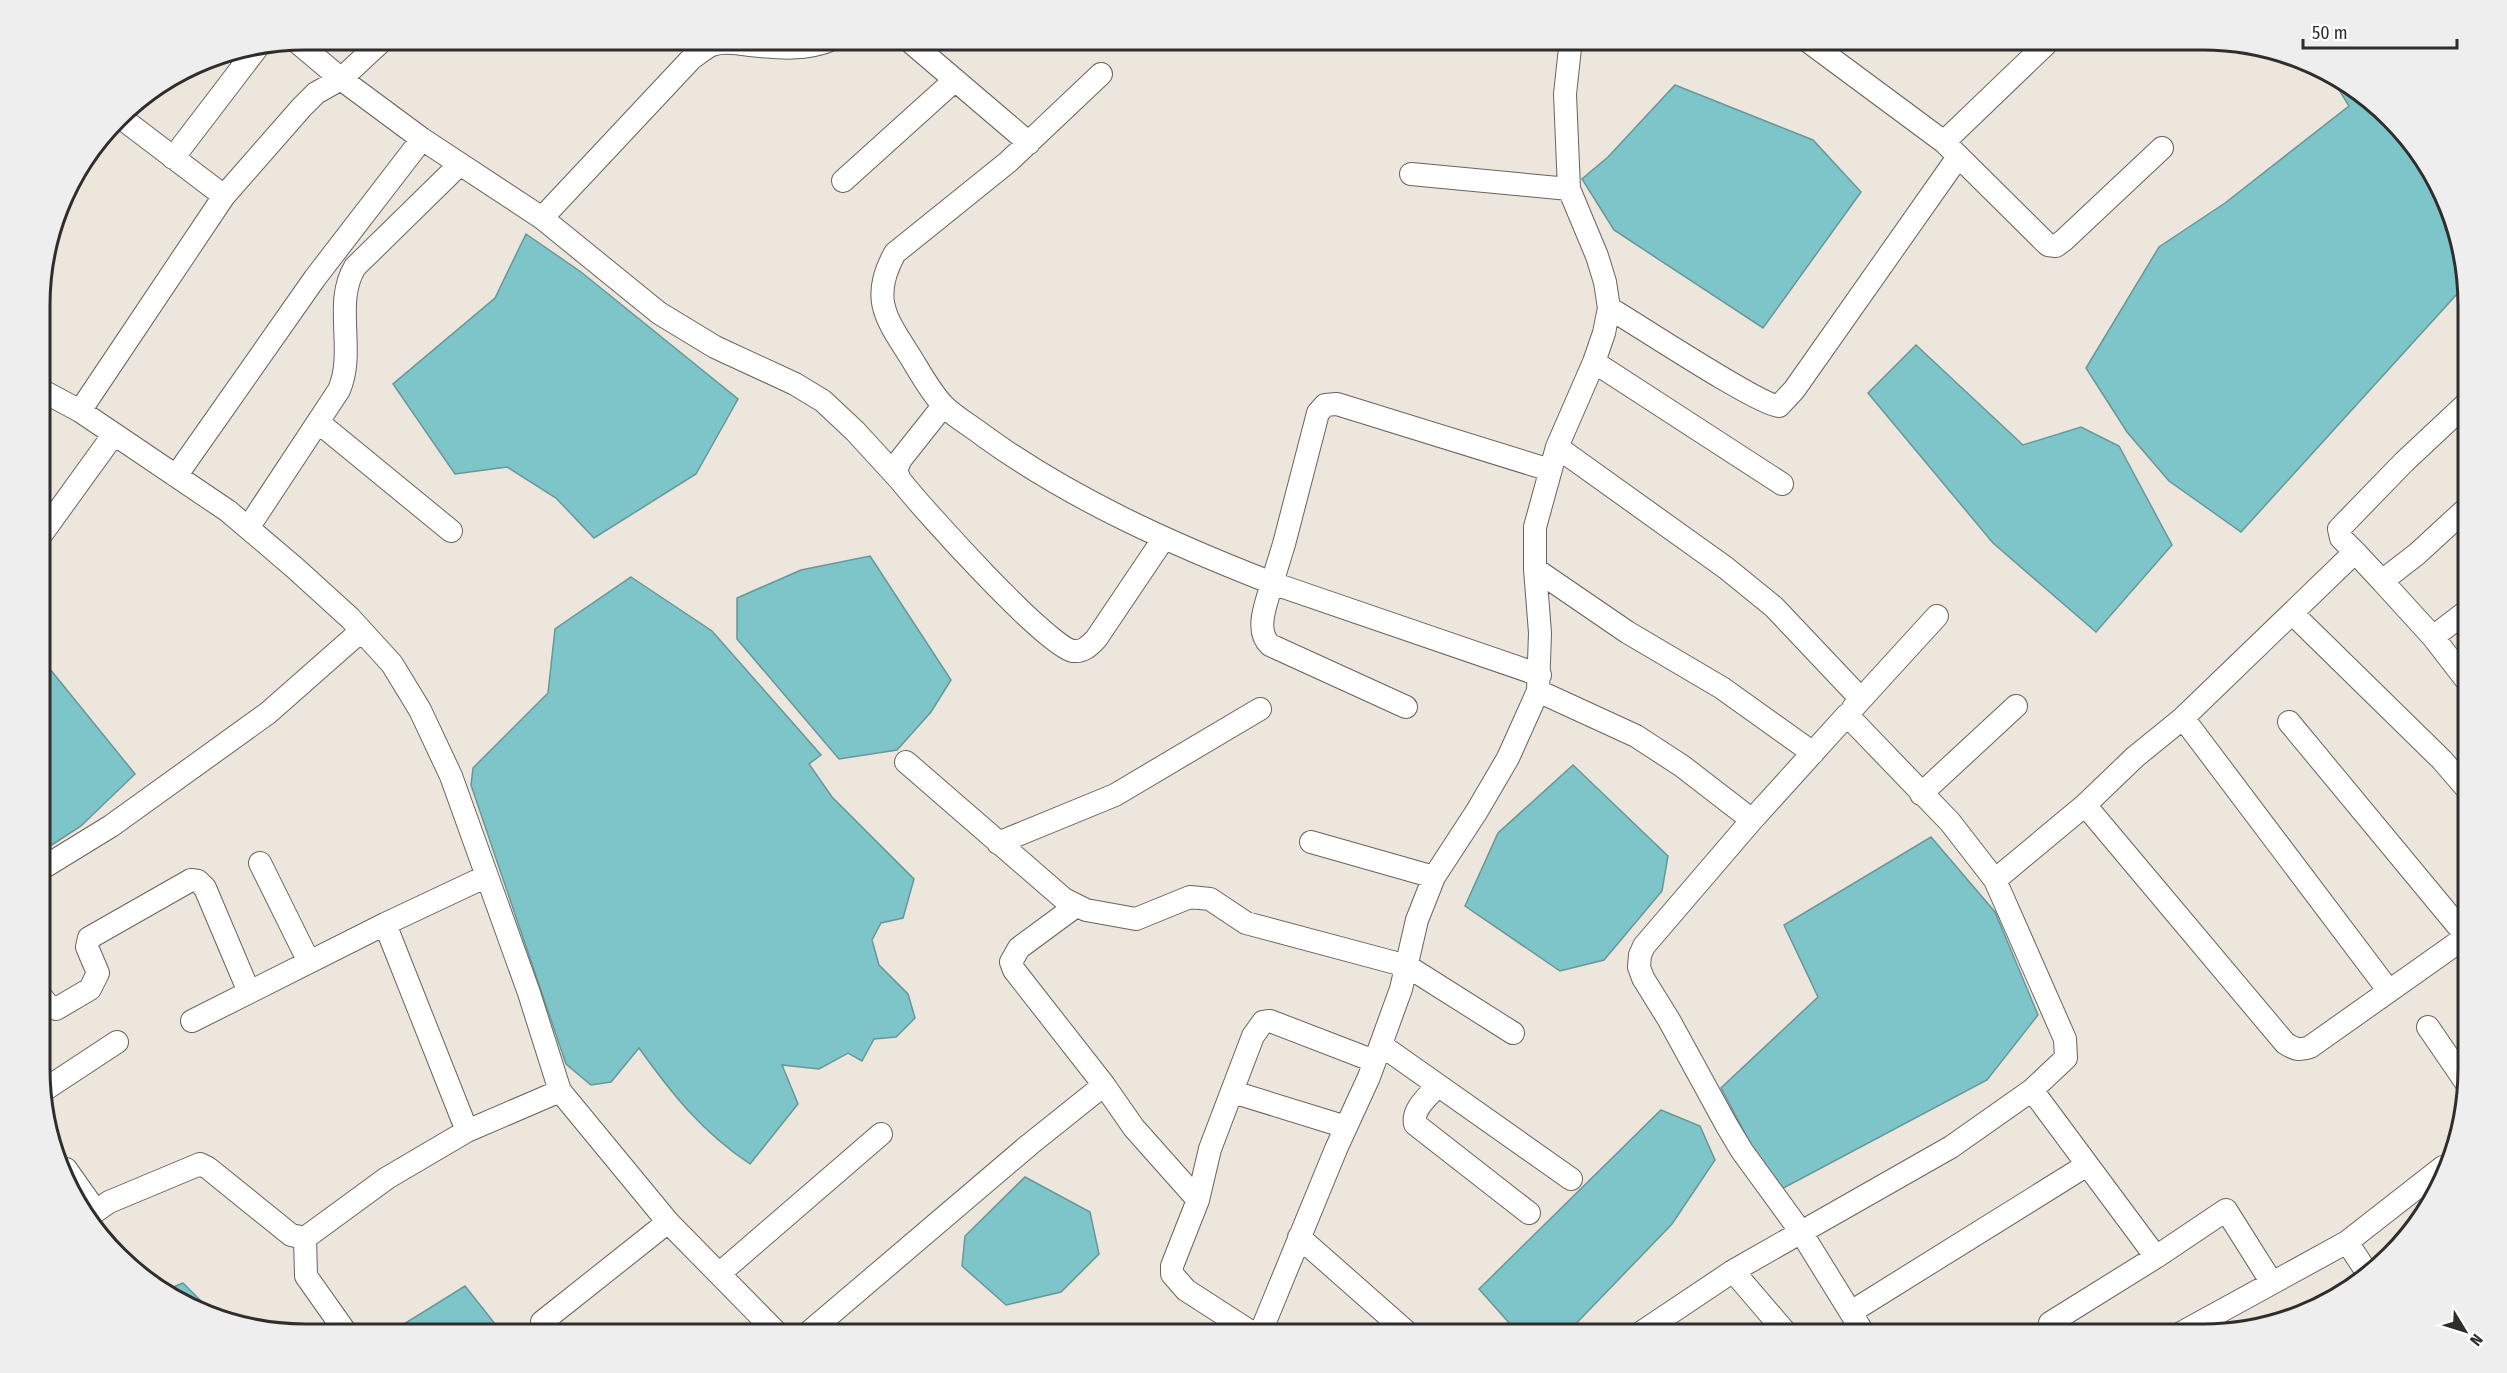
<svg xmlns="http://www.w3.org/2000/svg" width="2507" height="1373" viewBox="0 0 2507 1373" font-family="'Fira Sans Condensed',sans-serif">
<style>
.water{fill:#7ec5c9;stroke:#679799;stroke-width:1.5}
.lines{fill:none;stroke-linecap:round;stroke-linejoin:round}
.street-casing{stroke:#69635c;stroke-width:24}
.street{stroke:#fff;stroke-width:22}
.rim{fill:none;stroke:#302d2a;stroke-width:3}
</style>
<rect width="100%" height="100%" fill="#ece6dd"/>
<path class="water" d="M2328,72L2335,74L2423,157L2454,219L2467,283L2241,532L2169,481L2127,432L2086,368L2159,247L2225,203L2349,106Z
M1675,85L1813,140L1861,192L1763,328L1614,230L1582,179L1608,157Z
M526,234L581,272L738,399L696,474L594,538L556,498L507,467L455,474L393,384L495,298Z
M1916,345L2023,445L2081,427L2119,446L2172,545L2096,632L1993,543L1868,393Z
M870,556L951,680L931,712L897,750L839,759L737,639V598L801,570Z
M631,577L712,631L821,755L809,764L832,797L914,879L903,918L881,923L872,940L879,965L908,994L915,1018L896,1037L874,1039L862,1061L848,1053L819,1069L782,1065L798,1104L750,1164C702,1132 672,1094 639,1048L611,1082L591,1085L566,1064L471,785L473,768L548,693L555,629Z
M41,658L135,774L81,826L41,852Z
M1573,765L1668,856L1662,891L1604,960L1560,971L1465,906L1498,833Z
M1931,837L1995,912L2038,1015L1987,1080L1776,1192L1721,1088L1818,997L1784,925Z
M1661,1110L1700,1126L1715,1160L1672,1224L1566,1334H1519L1479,1289Z
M1025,1177L1090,1212L1099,1254L1061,1292L1006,1305L962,1266L965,1236Z
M183,1283L217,1317L172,1299L164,1291Z
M465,1286L503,1334H396V1329Z"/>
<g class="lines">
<defs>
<path id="street" d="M907,39L1029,143
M1805,39L1944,142L2048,245L2056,246L2064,240L2162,148
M296,41L341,79L422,139L542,218L659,313L715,347L795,384L823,401L855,431L900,480
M1101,74L1008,162L895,253C871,296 884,316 908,353C919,370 930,392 944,406C955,417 971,426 984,436C1071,499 1172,544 1272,583C1267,602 1254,630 1270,645L1406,707
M120,117L224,196
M1944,142L2045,45L2038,39
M173,158L257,48
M1411,174L1569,189
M843,181L955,80
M542,218L692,58C698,54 705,48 712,45C723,41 737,43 749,45C778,48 806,51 833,39
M1609,308C1635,323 1760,406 1779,406L1794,390L1958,157
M1594,362L1782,484
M41,390L80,411L228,511L295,568L350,618L392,664L420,710L451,776L529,993L560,1091L668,1222L778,1334
M943,406L901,459L896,470L900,480C921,507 1048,648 1073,651C1084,652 1089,646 1096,639L1164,538
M80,411L224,196L302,107L316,93L341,79L384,39
M318,422L451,531
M1557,447L1726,568L1774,607L1861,699
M176,476L315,278L422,139
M248,528L339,390C356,351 333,303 355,267L459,165
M41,535L114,434
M2355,552L2341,538L2339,529L2404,462L2467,403
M1535,569L1627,632L1722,688L1813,753
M2382,581L2433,637L2467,681
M2293,614L2442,760L2467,789
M2433,637L2467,611
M1540,675L1272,583L1284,544L1318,413L1325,405L1337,404L1550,470
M1538,691L1636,736L1682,766L1752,820L1847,715L1950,822L1995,880L2085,805L2135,757L2183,718L2355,552L2382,581L2417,554L2467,508
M1853,708L1937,616
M2183,718L2389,991
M2289,722L2467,937
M906,762L1064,899L1086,910L1136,919L1190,897L1210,899L1246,923L1407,966L1513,1033
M1921,794L2016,706
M2085,805L2285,1043C2294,1049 2299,1051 2310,1047L2467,936
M1752,820L1644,946L1640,955L1639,967L1643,978L1669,1020L1727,1126L1742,1151L1801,1232L1864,1334
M1311,842L1434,877
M998,843L1115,795L1260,709
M260,863L309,962
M41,869L111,826L268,713L361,631
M1076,906L1019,948L1011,962L1014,970L1104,1085L1134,1128L1198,1200
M385,924L467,1131
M41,996L48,1005L56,1009L90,989L98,973L87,947L89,938L191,880L198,881L205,888L249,992
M192,1021L385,924L487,876
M2428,1027L2467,1084
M1381,1045L1571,1179
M1437,1086C1428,1097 1412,1109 1415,1124L1529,1213
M2032,1090L2156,1257L2226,1210L2272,1283
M41,1092L117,1042
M1233,1092L1346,1127
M66,1169L95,1210
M86,1218L109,1202L200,1164L208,1168L291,1235L305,1238L387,1178L467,1131L560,1091
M1299,1237L1409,1334
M305,1238L306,1276L347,1334
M2347,1242L2368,1274
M1733,1271L1787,1334
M720,1273L881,1134
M1851,1312L2087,1165
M542,1322L668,1222
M2050,1323L2156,1257
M2181,1333L2347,1242L2443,1167
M807,1334L1029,1145L1104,1085
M1254,1334L1186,1290L1172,1274V1266L1198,1200L1210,1149L1253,1036L1263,1022L1270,1021L1374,1061
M1260,1334L1336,1149L1369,1077L1401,989L1417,920L1434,877L1477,811L1508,758L1538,691L1540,633L1535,569V527L1557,447L1594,362L1604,333L1609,308L1605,282L1597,256L1569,189L1565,94L1571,39
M1639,1334L1733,1271L1951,1147L2032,1090L2066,1058L2065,1039L1995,880"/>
</defs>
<use href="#street" class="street-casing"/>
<use href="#street" class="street"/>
</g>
<path d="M0 0H2507V1373H0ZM305 50H2203A255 255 0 0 1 2458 305V1069A255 255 0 0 1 2203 1324H305A255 255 0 0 1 50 1069V305A255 255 0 0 1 305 50Z" fill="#eee" fill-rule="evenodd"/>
<path class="rim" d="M305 50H2203A255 255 0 0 1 2458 305V1069A255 255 0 0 1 2203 1324H305A255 255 0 0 1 50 1069V305A255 255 0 0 1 305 50Z"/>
<g transform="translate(2465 1331) rotate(128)" stroke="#ffffff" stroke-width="4.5" paint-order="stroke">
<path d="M0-4.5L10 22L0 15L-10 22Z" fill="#302d2a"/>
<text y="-9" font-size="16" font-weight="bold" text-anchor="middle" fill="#302d2a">N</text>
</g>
<path d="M2303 39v9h154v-9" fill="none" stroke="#302d2a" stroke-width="3"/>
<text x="2312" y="39" font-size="18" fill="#302d2a" stroke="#ffffff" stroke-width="4.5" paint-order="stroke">50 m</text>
</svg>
